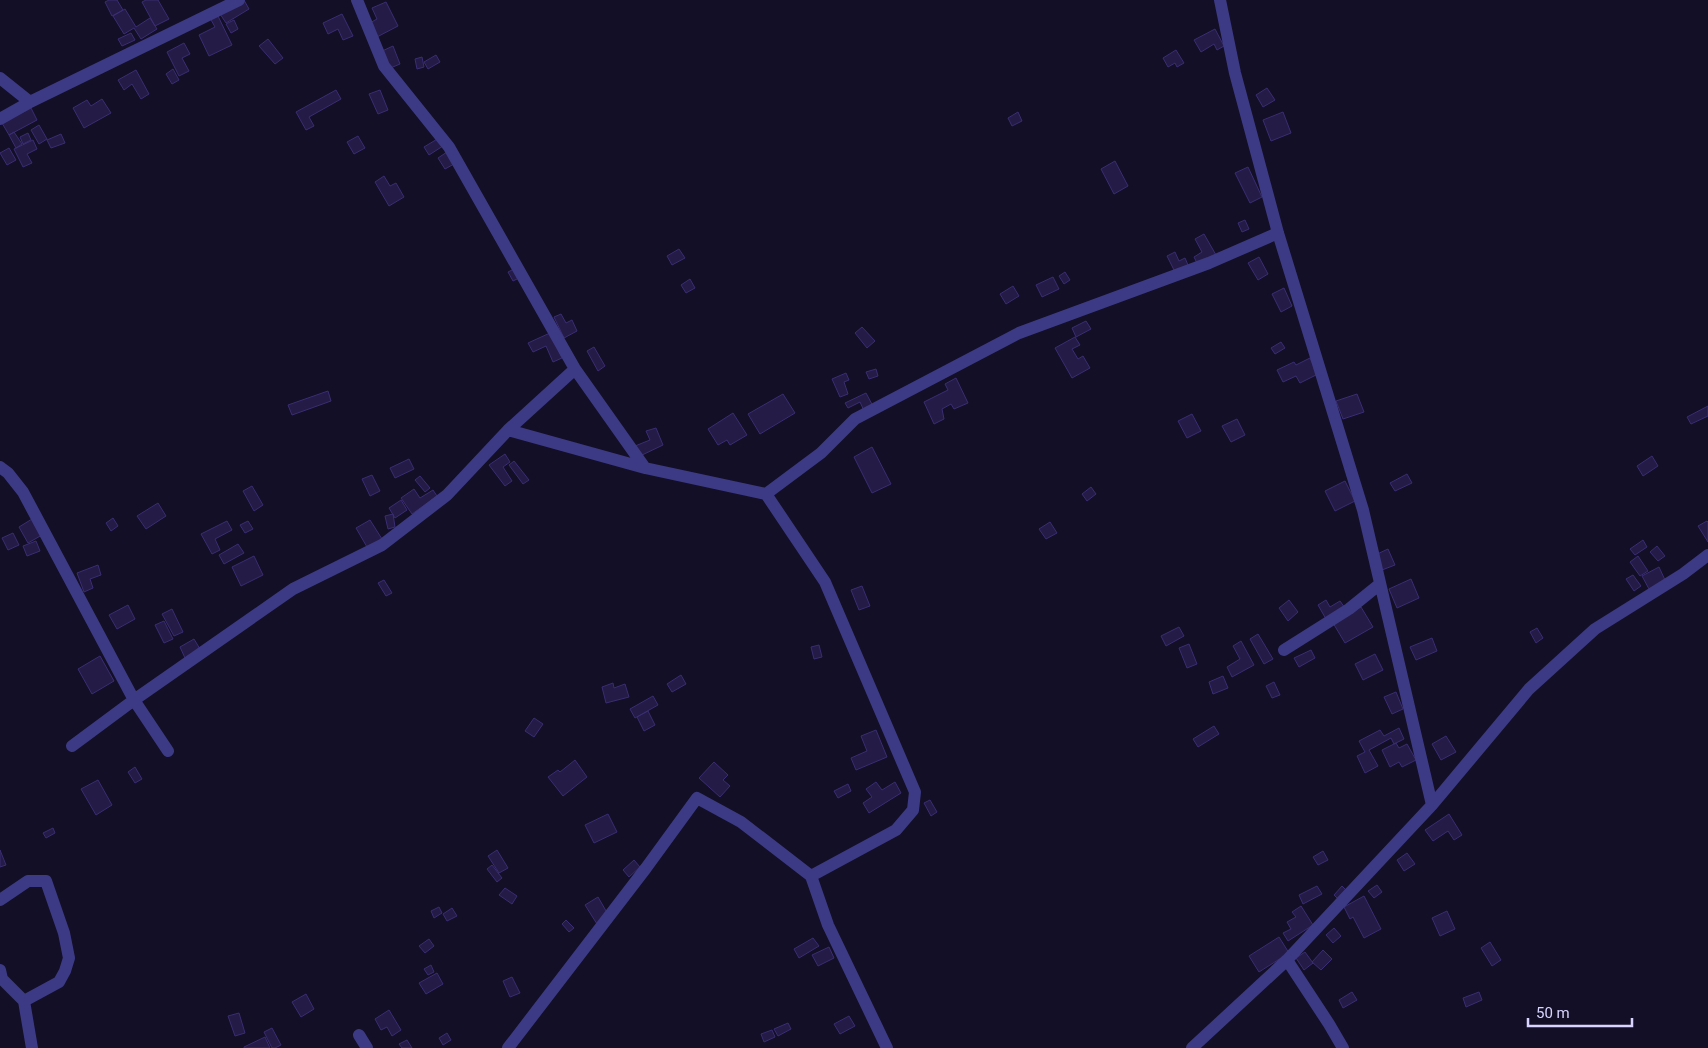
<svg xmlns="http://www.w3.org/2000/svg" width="1708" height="1048" viewBox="0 0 1708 1048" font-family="Roboto,sans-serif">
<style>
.building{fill:#241b47;stroke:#3b2d73}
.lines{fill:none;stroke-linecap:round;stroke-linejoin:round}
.minor{stroke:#3d3a85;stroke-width:12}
</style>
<rect width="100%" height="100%" fill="#130f26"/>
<path class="building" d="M109,0H117L123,10L112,16L105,2Z
M146,0H158L169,19L155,26L142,2Z
M244,0L249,9L226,23L220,14Z
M386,2L398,26L375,38L368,24L377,19L372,8Z
M125,9L136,27L150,18L157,29L141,39L134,28L124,34L113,16Z
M217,14L232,45L209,56L199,35L215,27L210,18Z
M342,14L353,36L343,40L338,29L328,34L323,23Z
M234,20L238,29L231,33L226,24Z
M1215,29L1224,46L1217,50L1214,44L1201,52L1194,40Z
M131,33L135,40L122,46L118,39Z
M268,39L283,58L275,64L259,46Z
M184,43L190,54L182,58L189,71L179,76L167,52Z
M393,46L400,64L388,69L380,52Z
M1176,50L1184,63L1177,67L1175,63L1168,67L1163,58Z
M436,55L440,62L428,69L424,62Z
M422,57L424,67L417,69L415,59Z
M173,69L179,80L172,84L166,74Z
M136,70L149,94L141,99L132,84L124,90L118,80Z
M1267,88L1275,100L1263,107L1256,95Z
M336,90L341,99L309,117L314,126L306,130L296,112Z
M380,90L388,110L378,114L369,94Z
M102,99L111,113L84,128L73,108L87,100L91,106Z
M31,108L37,120L9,135L2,123Z
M1018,112L1022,121L1012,126L1008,118Z
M1283,112L1291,133L1271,141L1263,120Z
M39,125L47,139L39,144L31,130Z
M14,132L22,144L16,148L9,135Z
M28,133L31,140L23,144L20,137Z
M61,134L65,143L51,148L47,140Z
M358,136L365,148L354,154L347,142Z
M439,138L443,146L429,155L424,147Z
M33,140L37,149L27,154L32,163L23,167L14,149Z
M9,148L16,160L7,165L0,153Z
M447,152L454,164L445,169L438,158Z
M1115,161L1128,186L1114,194L1101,169Z
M1248,167L1262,197L1250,203L1235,173Z
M384,176L390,186L396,183L404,197L389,206L375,182Z
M1245,220L1249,229L1242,232L1238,223Z
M1204,234L1216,255L1198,265L1194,257L1202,252L1195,239Z
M679,249L685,258L672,265L667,256Z
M1175,252L1179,261L1185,258L1188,265L1175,272L1167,256Z
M1259,257L1268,274L1258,280L1248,263Z
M514,269L519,278L513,281L508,272Z
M1065,272L1070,280L1064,284L1059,276Z
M1053,277L1059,289L1042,297L1036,285Z
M690,279L695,288L686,293L681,285Z
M1013,286L1019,296L1006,304L1000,294Z
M1284,288L1292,306L1281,312L1272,294Z
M561,314L566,323L572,320L577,331L564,338L554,317Z
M1086,321L1091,329L1076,337L1072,328Z
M862,327L875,341L867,348L855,333Z
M550,333L562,358L553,362L546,346L533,352L528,343Z
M1075,337L1080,345L1072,349L1078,359L1083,356L1090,368L1072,378L1055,348Z
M1281,342L1285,348L1275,354L1271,348Z
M594,347L605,366L598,371L587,351Z
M1310,358L1318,374L1300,383L1296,376L1283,382L1277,370L1294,362L1296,365Z
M876,369L878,376L869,379L866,372Z
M846,373L849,380L844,382L848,394L840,397L832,379Z
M956,378L968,403L954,409L951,404L942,409L944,419L934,424L924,402L948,390L945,384Z
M328,391L331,401L292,415L288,405Z
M866,393L874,408L865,413L860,402L848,408L845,403Z
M783,394L795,413L760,434L748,414Z
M1357,394L1364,412L1343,419L1336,401Z
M1708,406V416L1691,424L1687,417Z
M733,413L747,435L730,445L727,440L718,445L708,429Z
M1192,414L1201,431L1187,438L1178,421Z
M1237,419L1245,435L1231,442L1222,426Z
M656,428L663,445L640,456L635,446L650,440L646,431Z
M872,447L891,484L872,493L854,457Z
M505,454L510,462L503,467L512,481L505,486L489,465Z
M1652,456L1658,466L1643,476L1637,466Z
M409,459L414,469L395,478L390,468Z
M514,461L529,480L523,484L509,465Z
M1407,474L1412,483L1395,491L1390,483Z
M372,475L380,491L370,496L362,479Z
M420,476L430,488L425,492L415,480Z
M1345,481L1355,501L1335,511L1325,491Z
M252,486L263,505L254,511L243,491Z
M1091,487L1096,494L1087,501L1082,494Z
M414,489L420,498L433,490L437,496L412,514L401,498Z
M401,500L407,510L395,518L389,508Z
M158,503L166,516L146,529L137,516Z
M393,514L395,527L388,529L385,516Z
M113,518L118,526L111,531L106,523Z
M32,519L42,535L28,543L19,527Z
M370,520L382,539L367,547L356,528Z
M227,521L232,530L215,539L220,550L212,554L201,534Z
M248,521L253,529L245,533L240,525Z
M1707,521L1708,522V542L1698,526Z
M1050,522L1057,533L1046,539L1039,529Z
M13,533L19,545L8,550L2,538Z
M1643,540L1647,547L1635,555L1630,549Z
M36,541L40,551L27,556L23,546Z
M238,544L244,553L224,564L219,555Z
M1657,546L1665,556L1658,561L1650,552Z
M1388,549L1395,565L1382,570L1375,555Z
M254,556L263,575L241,586L232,567Z
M1638,556L1648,571L1640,576L1630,562Z
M98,565L101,575L90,579L93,588L84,592L77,573Z
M1659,567L1665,580L1649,589L1642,576Z
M1633,575L1641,586L1634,591L1626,579Z
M1411,579L1419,598L1397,608L1389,589Z
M384,580L392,593L386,596L378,583Z
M862,586L870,606L859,610L851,590Z
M1289,600L1298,612L1288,621L1279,608Z
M1326,600L1330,607L1340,601L1345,608L1326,619L1318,605Z
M128,605L135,619L117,629L109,615Z
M1361,607L1373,627L1345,643L1333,623Z
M172,609L183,632L174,636L162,614Z
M164,621L173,639L164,643L155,625Z
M1179,627L1184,636L1166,646L1161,636Z
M1537,628L1543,638L1536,643L1530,632Z
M1258,634L1273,659L1264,664L1250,639Z
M1432,638L1437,651L1416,660L1410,647Z
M194,639L200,649L185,658L180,647Z
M1241,641L1254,665L1232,677L1227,667L1240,659L1233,646Z
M1189,644L1197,664L1187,668L1179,648Z
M819,645L822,657L814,659L811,647Z
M1311,650L1315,658L1299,667L1294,658Z
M1375,654L1383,670L1363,680L1355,664Z
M100,656L114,681L92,694L78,669Z
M681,675L686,684L672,692L667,684Z
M1223,676L1228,688L1213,694L1209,682Z
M1274,682L1280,695L1272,698L1266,686Z
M613,683L614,688L625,684L629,697L606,703L602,687Z
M1396,692L1403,709L1392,714L1384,697Z
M653,696L658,705L635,718L630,709Z
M648,711L655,725L644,731L637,717Z
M534,718L543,724L534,737L525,731Z
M1214,726L1219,734L1198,747L1193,739Z
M1399,728L1404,739L1394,744L1391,738L1369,750L1378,766L1365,773L1357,756L1365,752L1359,741L1380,730L1384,736Z
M876,730L887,757L856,770L851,758L867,751L861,736Z
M1446,736L1456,752L1441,760L1432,744Z
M1396,743L1399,748L1407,744L1416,760L1402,767L1399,762L1390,767L1382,750Z
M575,760L587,777L563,796L548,777L558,770L560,772Z
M714,762L728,775L723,780L730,786L720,797L699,778Z
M135,767L142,779L135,783L128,772Z
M98,780L112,805L96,815L81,789Z
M876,782L882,790L895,782L901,793L869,813L863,803L872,797L866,789Z
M848,784L851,791L838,798L834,791Z
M930,800L937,812L931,816L924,803Z
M608,814L617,832L594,843L585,825Z
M1449,814L1462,835L1454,840L1448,831L1433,841L1425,830Z
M53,828L55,833L46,838L43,833Z
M0,850L6,865L0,867Z
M497,850L508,868L499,873L488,856Z
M1323,851L1328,860L1318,865L1313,857Z
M1407,853L1415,864L1404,871L1397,860Z
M634,860L640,867L629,877L623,870Z
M492,865L502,878L497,882L487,869Z
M1377,885L1382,892L1374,898L1368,891Z
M1317,886L1322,894L1303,904L1299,895Z
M1342,886L1347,891L1339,900L1334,895Z
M505,888L517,896L512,904L499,895Z
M1364,896L1381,929L1364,938L1353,917L1350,919L1344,907Z
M598,897L609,916L597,924L585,905Z
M1301,906L1313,925L1288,941L1283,933L1291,929L1287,922L1296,917L1292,912Z
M439,907L442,913L434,918L431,911Z
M452,908L457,916L447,921L443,914Z
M1447,911L1455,929L1440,936L1432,918Z
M566,920L574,928L569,932L562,924Z
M1334,928L1341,936L1333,943L1326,935Z
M1279,937L1289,953L1259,972L1249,956Z
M813,938L819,946L799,958L794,949Z
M429,939L434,946L425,953L419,946Z
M1490,942L1501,960L1492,966L1481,948Z
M829,947L834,958L818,966L812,955Z
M1323,950L1332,959L1321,970L1312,962Z
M1305,952L1313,963L1304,970L1296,958Z
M431,965L434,972L428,975L424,969Z
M437,973L443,984L426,994L419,983Z
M512,977L520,993L510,997L503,981Z
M1352,992L1357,1000L1343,1008L1339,1000Z
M1479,992L1482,1000L1466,1007L1463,998Z
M306,994L314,1009L301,1017L292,1002Z
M389,1010L401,1030L392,1036L387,1027L381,1030L375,1019Z
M239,1013L245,1033L235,1036L228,1016Z
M849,1016L855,1026L840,1034L834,1024Z
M788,1023L791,1029L778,1036L774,1029Z
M272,1028L281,1045L275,1048H272L264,1032Z
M772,1030L775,1037L764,1042L761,1034Z
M447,1033L451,1040L443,1045L439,1038Z
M265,1037L270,1048H244V1047Z
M407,1040L412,1048H402L399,1044Z"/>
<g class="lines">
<path class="minor" d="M357,0L384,66L449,147L575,369L645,468L766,494L825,582L915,792L913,810L896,830L811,876L828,925L887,1048
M1220,0L1235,73L1278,233L1363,510L1432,805
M0,78L30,102
M0,119L30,102L239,0
M508,430L645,468
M0,467L8,473L23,492L134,700L168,751
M766,494L821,453L855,419L1019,333L1209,263L1278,233
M1284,650L1349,609L1380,584
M72,746L134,700L293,589L382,545L447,495L508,430L575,369
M0,900L28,881H46L64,933L69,958L65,971L59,982L24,1001
M1287,960L1329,1024L1343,1048
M0,970L2,979L24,1001L32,1048
M359,1035L367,1048
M508,1048L646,868L697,798L741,822L811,876
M1192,1048L1287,960L1432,805L1529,689L1595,629L1683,574L1708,555"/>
</g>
<path d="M1528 1018v8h104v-8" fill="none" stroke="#d9d4ff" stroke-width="2.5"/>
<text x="1536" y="1018" font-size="15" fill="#d9d4ff" stroke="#130f26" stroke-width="4" paint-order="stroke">50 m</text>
</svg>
